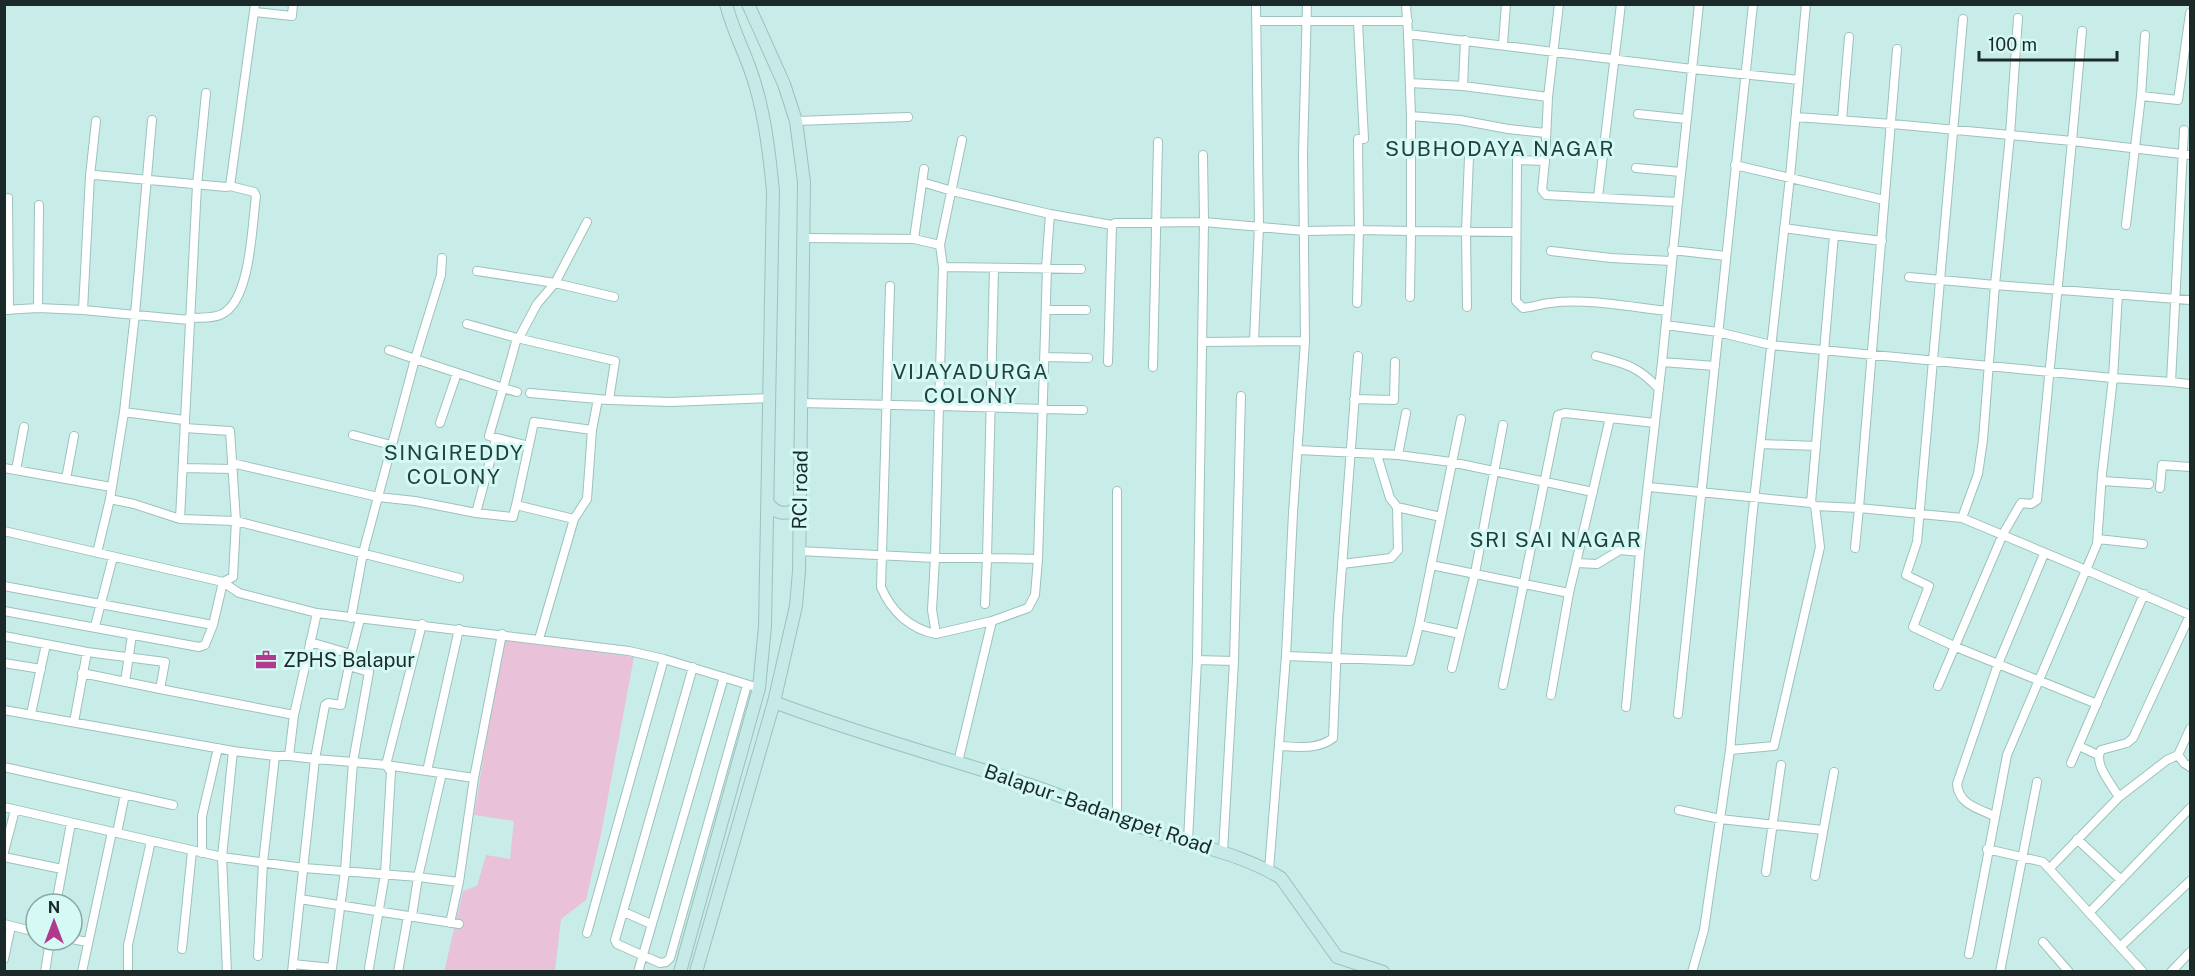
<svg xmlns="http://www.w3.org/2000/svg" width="2195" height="976" viewBox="0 0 2195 976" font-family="'Public Sans',sans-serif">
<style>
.green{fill:#e9c1d9}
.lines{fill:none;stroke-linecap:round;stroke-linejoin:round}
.street-casing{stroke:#9dc1bc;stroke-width:10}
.secondary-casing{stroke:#9dc1bc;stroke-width:14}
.street{stroke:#fff;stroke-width:8}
.secondary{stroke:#c5eae7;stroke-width:12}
.labels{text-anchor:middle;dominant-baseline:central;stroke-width:6;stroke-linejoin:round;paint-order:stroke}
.street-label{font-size:20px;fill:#1b2a28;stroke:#d5faf5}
.poi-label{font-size:20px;fill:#1b2a28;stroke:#d5faf5;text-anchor:start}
.neighbourhood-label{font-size:21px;letter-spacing:1.5px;fill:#20413d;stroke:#d5faf5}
</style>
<rect width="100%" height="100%" fill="#c8ede8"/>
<path class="green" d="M503,640L634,657L601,834L586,900L561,919L555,971L444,972L463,891L477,886L486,855L510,859L514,821L474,815Z"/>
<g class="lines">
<defs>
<path id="street" d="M1406,4L1408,34L1692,69L1799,80
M1559,4L1548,97L1545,161L1517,160L1516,301L1523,308C1533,307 1541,304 1550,303C1588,298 1629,307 1667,311
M255,12L292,16L293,4
M1963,19L1917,542L1906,575L1929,586L1913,627L1956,647L2097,704
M1256,21H1408
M2082,31L2072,141L2190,155
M1408,34L1411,116V231L1516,232
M1503,44L1506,4
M1897,49L1859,508L1962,518L2086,570L2097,544L2102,474L2113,378L2171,382L2184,130
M1410,83L1463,86L1548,97
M1463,86L1465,40
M2141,96L2178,100L2190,13
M1638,114L1686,119
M1411,116L1460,120L1508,129L1546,133
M1796,117L1892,124L2010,135L1995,285L1909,277
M1842,120L1849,37
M796,121L908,117
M1545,161L1542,190L1546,195L1678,202L1662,362L1640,552L1626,707
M1735,165L1884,200
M1636,168L1681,172
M90,176L96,121
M922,182L952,191L1050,214L1046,268
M1598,197L1621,4
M8,198L9,310
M1678,202L1699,4
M1050,214L1112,225
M2126,225L2141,96L2145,35
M1784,228L1834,235
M804,238L914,239L924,169
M940,245L962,140
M1672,250L1726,256
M1551,251L1611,258L1671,261
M943,267L1081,269
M994,268L987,558L1038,559L1047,268
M477,271L555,283L614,297
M890,286L881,587C891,611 910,629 936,634
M1357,303L1359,230L1411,231L1410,297
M1467,307L1466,231L1469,157
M38,308L39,205
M4,310L38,308L83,310L189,320
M83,310L90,176L95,175L226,187L230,186L255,4
M1046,310H1086
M189,318C199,317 214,319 222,314C251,300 252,224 256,196L254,192L230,186
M467,324L517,338L520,336L537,304L555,283L587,222
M1666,325L1718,332L1771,345L2113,378L2118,294
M1254,341L1259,226L1256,4
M1202,342L1305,341
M389,350L415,359L441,275L442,258
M1596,356C1626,364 1638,366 1659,389
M1045,357L1088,358
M1108,362L1112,225L1115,223L1204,222L1203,155
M1662,362L1715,366
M1153,367L1158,142
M2171,382L2189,384
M517,392L503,388L517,338L615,361L609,400
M530,393L609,400L670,402L770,398
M1354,399L1394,400L1395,362
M801,403L939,406L943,267L940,245L914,239
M124,412L135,314L152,120
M440,423L457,373
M353,435L391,445
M1761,444L1816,446
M1299,450L1398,455L1451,462L1593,492
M1398,455L1406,413
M232,463L378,497L415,359L503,388L489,436L529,446
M4,468L111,487
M183,468L232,469
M16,470L24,427
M66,479L74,436
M2102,481L2149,484
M1649,487L1811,503
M2160,488L2162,465L2190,467
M1117,491V817
M110,499L134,504L180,519L236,521L459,578
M1815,506L1859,508L1855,548
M1397,507L1441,517
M476,513L513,517L516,505
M1962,518L1978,474L1983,440L1995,285L2190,300
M180,519L197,185L206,93
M574,519L587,499L592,430
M4,531L223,582L239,593L317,613L629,651L664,659L759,688
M2098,539L2143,544
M799,551L935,558L932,610L936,634L992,621
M97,553L110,499L124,412L184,420
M1577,563L1597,564L1620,550L1640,552
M1342,564L1391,558L1398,550L1397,507L1390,498L1377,455
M1431,565L1569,593
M4,586L213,625L223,582L233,577L236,521L230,431L185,428
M985,604L987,558H935L939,406L1083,410
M4,611L199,647L205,645L213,625
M351,618L363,553L378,497L415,501L476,513L496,439
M1419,625L1460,634
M95,626L113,557
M4,636L87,652L165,662L160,689L82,673
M539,639L574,519L516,505L534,422L592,430L598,399
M310,642L351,654L349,666L369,672L353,762L386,765L422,624
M351,654L360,619
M1286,656L1410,661L1419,625L1461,419
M1197,660L1234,661
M4,663L41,669
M693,667L615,940L617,944L660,963L666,962L670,958L747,685
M1452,668L1475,573L1503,425
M125,682L132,635
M1503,685L1558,415L1565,413L1655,423
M1938,686L2003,534L2021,503L2031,504L2037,500L2072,141L2010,135L2018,18
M160,689L294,715L289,756H275L263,863L258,956
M1551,695L1569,593L1610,418
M4,710L233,751L222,857L304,868L418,877L459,882
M31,714L46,644
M1678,714L1753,4
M294,715L317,613
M74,722L87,652
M1280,746C1297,747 1318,750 1333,738L1338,619L1358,356
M2079,746L2098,755
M1730,750L1774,746L1820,547L1815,506L1811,503L1834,235L1882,241
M233,751L275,756
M2178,755L2184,763L2190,767
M289,756L315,759L325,705L328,703L341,705L349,666
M958,762L992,621L1028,608L1035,595L1038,559
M2071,763L2144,594
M4,767L173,805
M427,771L474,778L459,882L450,923
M474,778L502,634
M2119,797C2112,785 2093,764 2101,750L2127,743L2133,738L2190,615
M4,807L222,857L227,972
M1679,810L1720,819L1823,830
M1994,816C1978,808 1959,805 1957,784L1998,664L2044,554
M117,833L125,794
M2077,839L2121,880
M1188,841L1197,660L1204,222L1305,231L1359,230L1358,139H1364L1358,22
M1987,849L2043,862L2143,972
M4,852L15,810
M1223,852L1234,661L1241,396
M202,853V816L218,748
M4,857L62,869
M2049,869L2119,797L2167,760L2178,755L2190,729
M1269,870L1286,656L1293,513L1305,341L1303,154L1307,4
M1766,872L1781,765
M1815,876L1834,772
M300,899L459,924
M56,904L71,823
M624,912L651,924
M2089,913L2190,808
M412,916L418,877L442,773
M4,924L36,932
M587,933L664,659
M72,939L87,942
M2043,942L2069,972
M2120,947L2190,881
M182,949L192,851
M1969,954L2007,755L2086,570L2190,615
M4,959L11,926
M369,968L385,874L391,772L386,765L427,771L459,629
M45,972L50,940
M82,972L112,832
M128,972V945L151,841
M292,972L315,759L353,762L345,871L332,968L293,964
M398,972L408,916
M638,972L724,677
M1692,972L1704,930L1730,750L1752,519L1790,177L1806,4
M2000,972L2037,782
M2171,972L2190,952"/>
<path id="secondary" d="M768,503C776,515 790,516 799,506
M774,702C858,734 944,757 1030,785C1072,799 1112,818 1153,831C1196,846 1242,854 1281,878L1337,957L1383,972
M680,972L759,688L765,626L773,191C769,150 764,106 749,66C741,45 732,27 726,4
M696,972L774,702L796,606L799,571L804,182L796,121L784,84L748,4"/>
</defs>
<use href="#street" class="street-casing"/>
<use href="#secondary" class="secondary-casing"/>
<use href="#street" class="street"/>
<use href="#secondary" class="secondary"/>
</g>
<defs>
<symbol id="office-bare" viewBox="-9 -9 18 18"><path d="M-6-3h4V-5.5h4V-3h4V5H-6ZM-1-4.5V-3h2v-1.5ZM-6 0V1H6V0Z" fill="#b1398e" stroke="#d5faf5" stroke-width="2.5" paint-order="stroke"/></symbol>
</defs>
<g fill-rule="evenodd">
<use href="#office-bare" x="251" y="645" width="30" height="30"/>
</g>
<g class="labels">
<g class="street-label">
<text transform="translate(800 490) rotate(-89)">RCI road</text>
<text transform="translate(1098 809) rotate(19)">Balapur - Badangpet Road</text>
</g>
<g class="poi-label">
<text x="283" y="660">ZPHS Balapur</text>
</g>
<g class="neighbourhood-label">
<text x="1500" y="148">SUBHODAYA NAGAR</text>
<text x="971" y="371">VIJAYADURGA<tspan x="971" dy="24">COLONY</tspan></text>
<text x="454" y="452">SINGIREDDY<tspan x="454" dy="24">COLONY</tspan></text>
<text x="1556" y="539">SRI SAI NAGAR</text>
</g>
</g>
<rect width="2195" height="976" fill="none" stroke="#1b2a28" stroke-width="12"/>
<g transform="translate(54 922)"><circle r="28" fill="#d5faf5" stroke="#8ba7a3" stroke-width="1.5"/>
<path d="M0-4.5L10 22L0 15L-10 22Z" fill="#b1398e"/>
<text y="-9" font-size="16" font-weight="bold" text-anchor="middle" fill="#1b2a28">N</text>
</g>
<path d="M1979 51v9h138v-9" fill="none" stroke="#1b2a28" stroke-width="3"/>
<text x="1988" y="51" font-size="18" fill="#1b2a28" stroke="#d5faf5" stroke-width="4.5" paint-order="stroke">100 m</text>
</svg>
